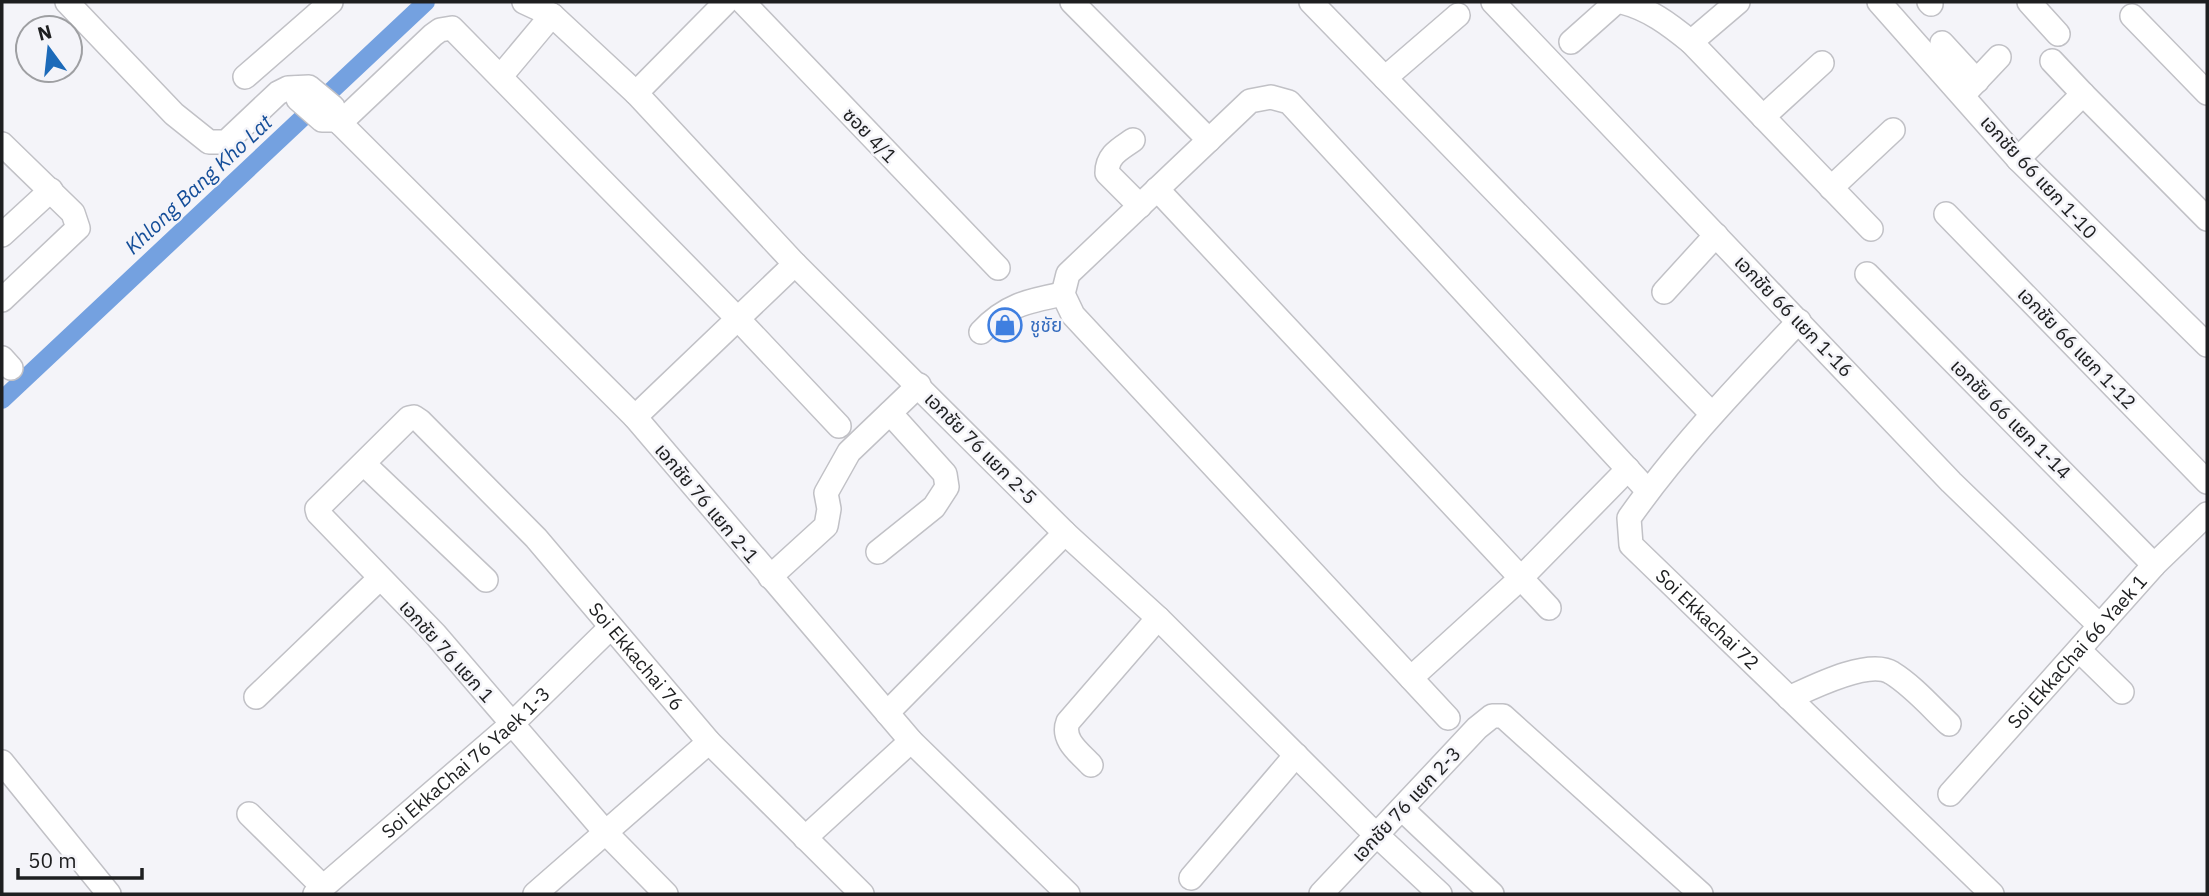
<svg xmlns="http://www.w3.org/2000/svg" width="2209" height="896" viewBox="0 0 2209 896" font-family="'IBM Plex Sans','Noto Sans Thai',sans-serif">
<style>
.lines{fill:none;stroke-linecap:round;stroke-linejoin:round}
.canal{stroke:#74a1e0;stroke-width:18}
.minor-casing{stroke:#c1c1c6;stroke-width:26}
.minor{stroke:#fff;stroke-width:23}
.labels{text-anchor:middle;dominant-baseline:central;stroke-width:5;stroke-linejoin:round;paint-order:stroke}
.street-label{font-size:19px;fill:#1e1f20;stroke:#f4f4f9}
.shop-label{font-size:19px;fill:#366cbe;stroke:#f4f4f9;text-anchor:start}
.water-label{font-size:21px;font-style:italic;fill:#154e99;stroke:#f4f4f9}
</style>
<rect width="100%" height="100%" fill="#f4f4f9"/>
<g class="lines">
<path class="canal" d="M2,400L426,2"/>
<defs>
<g id="minor">
<path d="M67,2L174,114L209,142H226L278,93L288,88L309,87L333,107L337,120"/>
<path d="M524,2L552,15L636,93L795,264L1065,533L1158,618L1366,825L1440,894"/>
<path d="M743,2L998,268"/>
<path d="M1072,2L1209,140"/>
<path d="M1311,2L1712,414"/>
<path d="M1493,2L1951,482L2100,626"/>
<path d="M1622,2C1649,9 1669,24 1691,42L1871,229"/>
<path d="M1879,2L2018,159L2207,345"/>
<path d="M1929,2L1931,4"/>
<path d="M2029,2L2058,34"/>
<path d="M2132,16L2207,93"/>
<path d="M1571,42L1616,2"/>
<path d="M1691,42L1738,2"/>
<path d="M1942,43L1977,81"/>
<path d="M2052,61L2083,94"/>
<path d="M501,76L552,15"/>
<path d="M245,77L331,2"/>
<path d="M1385,78L1458,15"/>
<path d="M295,88L298,99L322,120H337"/>
<path d="M636,93L726,2"/>
<path d="M1963,95L1999,57"/>
<path d="M1763,117L1822,63"/>
<path d="M337,120L635,417L911,741L1068,894"/>
<path d="M340,123L433,35L440,30L452,28L739,320L839,426"/>
<path d="M1133,140C1120,149 1107,155 1107,173L1140,206"/>
<path d="M2,144L73,213L78,228L2,300"/>
<path d="M2018,159L2083,94L2207,219"/>
<path d="M1831,188L1893,130"/>
<path d="M1157,189L1549,608"/>
<path d="M1946,214L2207,482"/>
<path d="M2,235L51,190"/>
<path d="M1867,274L2154,565"/>
<path d="M1664,292L1716,235"/>
<path id="s1" d="M1799,321C1740,384 1679,447 1629,518L1631,545L1992,894"/>
<path d="M981,332C1006,305 1028,301 1063,294"/>
<path d="M2,358L11,368"/>
<path d="M635,417L795,264"/>
<path d="M364,464L486,580"/>
<path d="M878,552L934,507L947,487L945,474L890,413"/>
<path d="M770,577L826,526L829,509L826,493L849,452L919,385"/>
<path d="M2079,650L2122,692"/>
<path d="M1411,678L1521,578L1628,469"/>
<path d="M256,697L380,578"/>
<path d="M1789,698C1811,688 1869,658 1892,673C1913,686 1931,707 1949,724"/>
<path d="M887,713L1065,533"/>
<path d="M1448,718L1073,315L1063,294L1068,274L1250,101L1271,97L1289,102L1648,491"/>
<path d="M2,762L109,894"/>
<path d="M1091,765C1080,753 1061,740 1068,722L1158,618"/>
<path id="s2" d="M1950,794L2154,565L2207,514"/>
<path d="M1402,809L1492,894"/>
<path d="M249,814L323,887"/>
<path d="M805,838L911,741"/>
<path d="M1191,878L1296,755"/>
<path id="s3" d="M315,894L513,723L611,627"/>
<path d="M535,894L709,742"/>
<path id="s4" d="M666,894L607,834L435,634L318,513L317,509L409,418L414,417L420,421L536,538L709,742L862,894"/>
<path d="M1321,894L1477,728L1492,716H1503L1701,894"/>
</g>
</defs>
<use href="#minor" class="minor-casing"/>
<use href="#minor" class="minor"/>
</g>
<defs>
<symbol id="shop-ring" viewBox="-11 -11 22 22"><circle r="9.5" fill="#f4f4f9" stroke="#3f7fe0" stroke-width="1.5"/><path d="M-5-2.5h2.3a2.7 3.5 0 0 1 5.4 0H5L5.5 6h-11ZM-1.5-2.5h3a1.5 2.3 0 0 0-3 0Z" fill="#3f7fe0"/></symbol>
</defs>
<g fill-rule="evenodd">
<use href="#shop-ring" x="986" y="306" width="38" height="38"/>
</g>
<g class="labels">
<g class="street-label">
<text transform="translate(870 135) rotate(46)">ซอย 4/1</text>
<text transform="translate(2039 177) rotate(47)">เอกชัย 66 แยก 1-10</text>
<text transform="translate(1794 316) rotate(46)">เอกชัย 66 แยก 1-16</text>
<text transform="translate(2077 348) rotate(46)">เอกชัย 66 แยก 1-12</text>
<text transform="translate(2011 419) rotate(45)">เอกชัย 66 แยก 1-14</text>
<text transform="translate(981 448) rotate(45)">เอกชัย 76 แยก 2-5</text>
<text transform="translate(707 503) rotate(50)">เอกชัย 76 แยก 2-1</text>
<text stroke="none"><textPath href="#s1" startOffset="394">Soi Ekkachai 72</textPath></text>
<text transform="translate(447 651) rotate(48)">เอกชัย 76 แยก 1</text>
<text stroke="none"><textPath href="#s2" startOffset="191">Soi EkkaChai 66 Yaek 1</textPath></text>
<text stroke="none"><textPath href="#s4" startOffset="982">Soi Ekkachai 76</textPath></text>
<text stroke="none"><textPath href="#s3" startOffset="200">Soi EkkaChai 76 Yaek 1-3</textPath></text>
<text transform="translate(1406 804) rotate(-47)">เอกชัย 76 แยก 2-3</text>
</g>
<g class="shop-label">
<text x="1030" y="325">ชูชัย</text>
</g>
<g class="water-label">
<text transform="translate(198 184) rotate(-43)">Khlong Bang Kho Lat</text>
</g>
</g>
<rect width="2209" height="896" fill="none" stroke="#1e1f20" stroke-width="7"/>
<g transform="translate(49 49) rotate(345)"><circle r="33" fill="#f4f4f9" stroke="#9e9fa2" stroke-width="2"/>
<path d="M0-5L12 26L0 18L-12 26Z" fill="#1c6ab9"/>
<text y="-10" font-size="19" font-weight="bold" text-anchor="middle" fill="#1e1f20">N</text>
</g>
<path d="M18 868v10h124v-10" fill="none" stroke="#1e1f20" stroke-width="3.5"/>
<text x="28" y="868" font-size="21" fill="#1e1f20" stroke="#f4f4f9" stroke-width="5" paint-order="stroke">50 m</text>
</svg>
